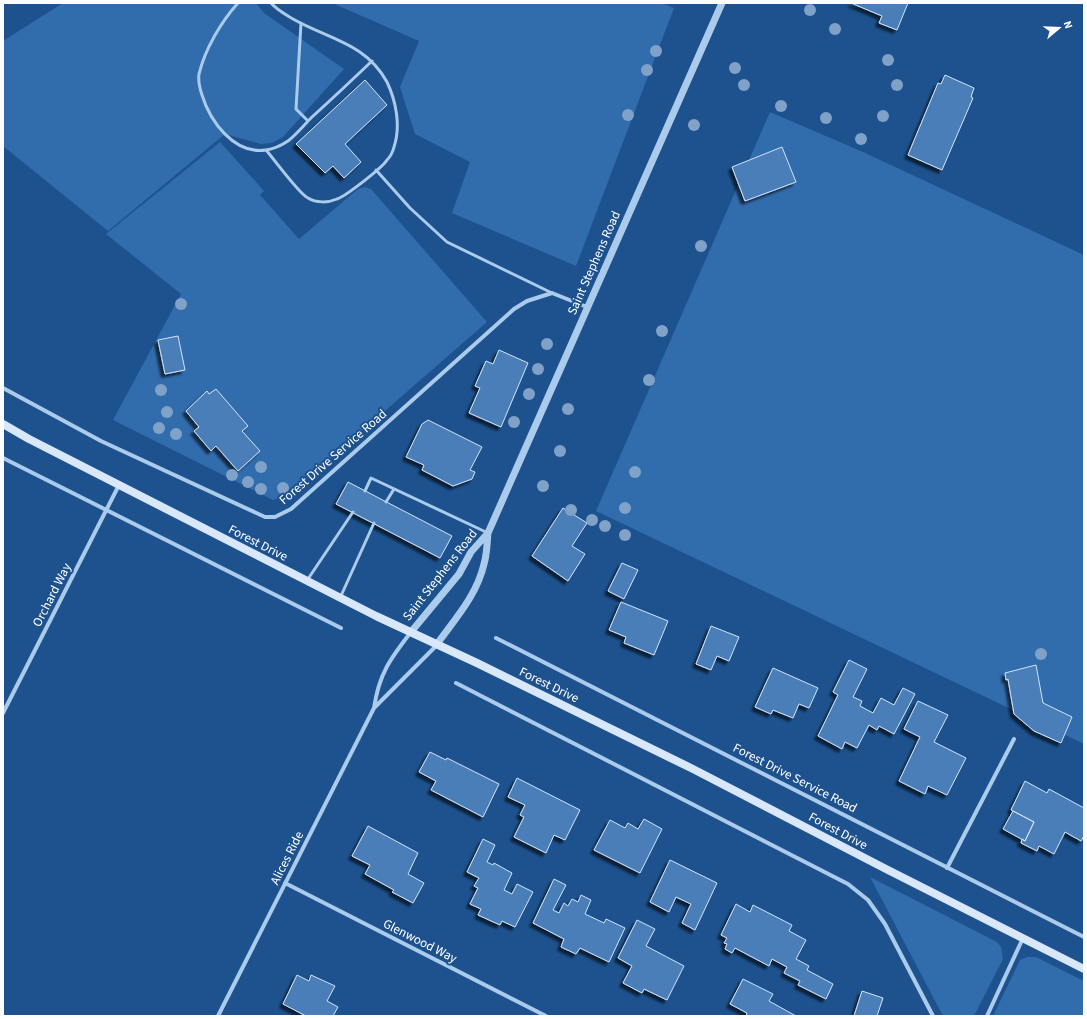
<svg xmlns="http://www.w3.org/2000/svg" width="1087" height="1019" viewBox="0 0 1087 1019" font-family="'Source Sans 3',sans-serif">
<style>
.green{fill:#316cac}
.building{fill:#4a7eb8;stroke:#d1e4f9;filter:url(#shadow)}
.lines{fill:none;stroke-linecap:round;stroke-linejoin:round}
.service{stroke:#abcbed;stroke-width:3}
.minor{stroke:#abcbed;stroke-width:4}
.tertiary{stroke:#abcbed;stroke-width:7}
.secondary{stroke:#d8e7fa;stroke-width:8}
.tree{fill:#80a2c9}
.labels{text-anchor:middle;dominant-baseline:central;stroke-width:4;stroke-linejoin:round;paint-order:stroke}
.street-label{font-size:13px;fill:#fff;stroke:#1d528e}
</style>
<defs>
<filter id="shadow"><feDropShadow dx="-3.5" dy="3.5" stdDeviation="1" flood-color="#0009"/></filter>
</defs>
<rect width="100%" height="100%" fill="#1d528e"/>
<path class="green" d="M63,3H256L264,13L344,69L283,137L272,143L261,144L225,134L108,231L3,146V41Z
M332,3H662L674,8L576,266L452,213L470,162L415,134L400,87L419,41Z
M770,112L863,152L1084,255V744L596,511Z
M220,142L264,191L260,195L299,239L358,189L365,187L371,189L487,322L308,478L282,497L273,500L113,420L181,294L106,234Z
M870,877L997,942L1001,947L1003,959L974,1016H943Z
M1027,957H1036L1084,981V1016H993L1020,960Z"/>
<path class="building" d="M851,3H908L897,30L879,23L882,16Z
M945,75L974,88L971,97L973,98L942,170L908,155L938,83L941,84Z
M365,80L387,105L345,144L361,162L344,178L333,166L325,173L296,144Z
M782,147L796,182L745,201L732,167Z
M178,336L185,370L165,374L158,340Z
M499,350L528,363L501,427L469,413L480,388L475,386L486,361L493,364Z
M216,389L248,426L242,431L260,451L238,471L216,446L211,451L194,431L199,427L186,411L207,391L209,394Z
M428,420L482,447L470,470L475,472L472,479L453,486L422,470L424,465L406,457L422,424Z
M348,482L452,536L440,558L336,504Z
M563,508L587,523L572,546L585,554L568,581L532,556Z
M622,563L638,570L624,599L608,591Z
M621,602L668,621L654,655L624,643L626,637L609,630Z
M711,626L739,637L729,661L717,656L711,670L696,664Z
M849,660L867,669L853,697L862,701L860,706L873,713L881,698L894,705L903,688L915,694L894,734L879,726L877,730L869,725L857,748L845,742L842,749L818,736L838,695L833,692Z
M1036,665L1043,703L1072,717L1061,743L1034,731L1014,714L1008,679L1006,680L1005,673Z
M773,668L818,688L809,708L799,704L793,718L773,710L771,714L755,707Z
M918,701L948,715L934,742L966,758L947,795L928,786L925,794L899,781L920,737L904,729Z
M430,752L446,760L447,758L499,784L483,817L431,790L436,781L419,772Z
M517,778L580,810L565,840L554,835L546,853L514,837L524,817L520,815L525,805L508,797Z
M1025,781L1047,793L1049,789L1084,808V836L1081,841L1065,832L1054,854L1039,846L1037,851L1021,843L1022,839L1025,841L1034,822L1011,810Z
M1013,811L1034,822L1025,841L1003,829Z
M644,819L662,829L640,873L594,850L610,820L625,828L628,823L638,829Z
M368,826L418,853L408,874L424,883L413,903L392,892L394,890L365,874L370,865L352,856Z
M483,839L495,845L487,862L493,865L494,863L512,873L504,890L512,894L517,884L533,892L515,927L502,921L500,925L478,915L481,909L470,904L478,888L474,886L479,878L467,872Z
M670,860L717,883L695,930L682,923L691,904L676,897L669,912L650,902Z
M554,879L566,885L553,910L559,913L564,903L568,906L572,899L578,902L581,895L591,900L585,914L604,923L606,919L625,928L609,962L580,948L576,954L561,947L564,939L533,923Z
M736,904L750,912L753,905L792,925L789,931L806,940L796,959L809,966L807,970L833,984L826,999L798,985L800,981L784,973L787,967L772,959L769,966L735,948L732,953L725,949L727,944L724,943L727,938L721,935Z
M637,920L655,929L646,946L684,966L667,1000L644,989L642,993L623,983L632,966L618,958Z
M297,975L309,981L311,975L335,986L327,1001L338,1007L333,1016H306L283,1004Z
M743,979L773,994L769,1001L796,1016H746L747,1013L730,1004Z
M862,991L883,998L877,1016H854Z"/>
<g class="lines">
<path class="service" d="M238,3C221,22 205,49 199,74C198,81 200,89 202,95C210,121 234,155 266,150C273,149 282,145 288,141C297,134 304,125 312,117C332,99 352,80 372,61
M301,23L296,109L308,121
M266,150C274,159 299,194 308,198C316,203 328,203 337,199C346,196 382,168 387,160C390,157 393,151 394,147C401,126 396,101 387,82C366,43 328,39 293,19C285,14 277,10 271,3
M376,170L410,208L447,242L552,293
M365,491L371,478L488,533
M386,502L394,489
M308,579L353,512
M340,598L374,523"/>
<path class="minor" d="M3,388L101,441L265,517H275L291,509L514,309L527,301L552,293L587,307
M3,458L341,628
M496,638L1084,937
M456,683L848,884L868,900L885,924L933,1016
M374,708L437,645
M3,713L119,485
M947,868L1014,739
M285,883L546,1016
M218,1016L374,708C379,674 390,659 411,632
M987,1016L1023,938"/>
<path class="tertiary" d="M411,632L459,574L471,552L488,533L722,3
M437,644C455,619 477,595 484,564C487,554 487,543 488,533"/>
<path class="secondary" d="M3,424L29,439L376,616L477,663L693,769L886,869L1084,969"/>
</g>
<g class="tree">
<circle cx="810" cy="10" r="6"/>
<circle cx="835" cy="29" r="6"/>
<circle cx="656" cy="51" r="6"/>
<circle cx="888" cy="60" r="6"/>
<circle cx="735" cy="68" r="6"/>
<circle cx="647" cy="70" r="6"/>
<circle cx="744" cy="85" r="6"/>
<circle cx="897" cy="85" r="6"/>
<circle cx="781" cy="106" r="6"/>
<circle cx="628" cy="115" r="6"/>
<circle cx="883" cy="116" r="6"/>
<circle cx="826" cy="118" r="6"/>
<circle cx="694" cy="125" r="6"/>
<circle cx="861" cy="139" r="6"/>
<circle cx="701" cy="246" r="6"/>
<circle cx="181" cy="304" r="6"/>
<circle cx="662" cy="331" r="6"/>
<circle cx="547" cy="344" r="6"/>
<circle cx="538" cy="369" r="6"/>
<circle cx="649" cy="380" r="6"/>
<circle cx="161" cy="390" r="6"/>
<circle cx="529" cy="394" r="6"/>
<circle cx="568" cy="409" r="6"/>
<circle cx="167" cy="412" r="6"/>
<circle cx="514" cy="422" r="6"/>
<circle cx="159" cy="428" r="6"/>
<circle cx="176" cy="434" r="6"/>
<circle cx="560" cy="451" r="6"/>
<circle cx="261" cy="467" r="6"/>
<circle cx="635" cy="472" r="6"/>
<circle cx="232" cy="475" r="6"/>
<circle cx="248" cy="482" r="6"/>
<circle cx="543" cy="486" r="6"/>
<circle cx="283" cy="488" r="6"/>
<circle cx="261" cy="489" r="6"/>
<circle cx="625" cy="508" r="6"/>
<circle cx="571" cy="510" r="6"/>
<circle cx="592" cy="520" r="6"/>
<circle cx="605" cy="526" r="6"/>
<circle cx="625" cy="535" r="6"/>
<circle cx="1041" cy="654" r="6"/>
</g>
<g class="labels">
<g class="street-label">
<text transform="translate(594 263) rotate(-66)">Saint Stephens Road</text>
<text transform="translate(333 457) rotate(-41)">Forest Drive Service Road</text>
<text transform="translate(258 543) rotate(27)">Forest Drive</text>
<text transform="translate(440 575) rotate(-52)">Saint Stephens Road</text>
<text transform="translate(52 595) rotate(-63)">Orchard Way</text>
<text transform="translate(549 685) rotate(26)">Forest Drive</text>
<text transform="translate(795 778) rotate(27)">Forest Drive Service Road</text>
<text transform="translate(838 831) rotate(28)">Forest Drive</text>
<text transform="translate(287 858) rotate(-63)">Alices Ride</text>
<text transform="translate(420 941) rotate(27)">Glenwood Way</text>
</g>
</g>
<rect width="1087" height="1019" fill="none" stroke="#ffffff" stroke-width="8"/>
<g transform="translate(1059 28) rotate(71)" stroke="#1d528e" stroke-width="3" paint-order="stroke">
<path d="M0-3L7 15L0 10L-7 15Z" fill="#ffffff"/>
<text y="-6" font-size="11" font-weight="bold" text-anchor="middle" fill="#ffffff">N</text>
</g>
</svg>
